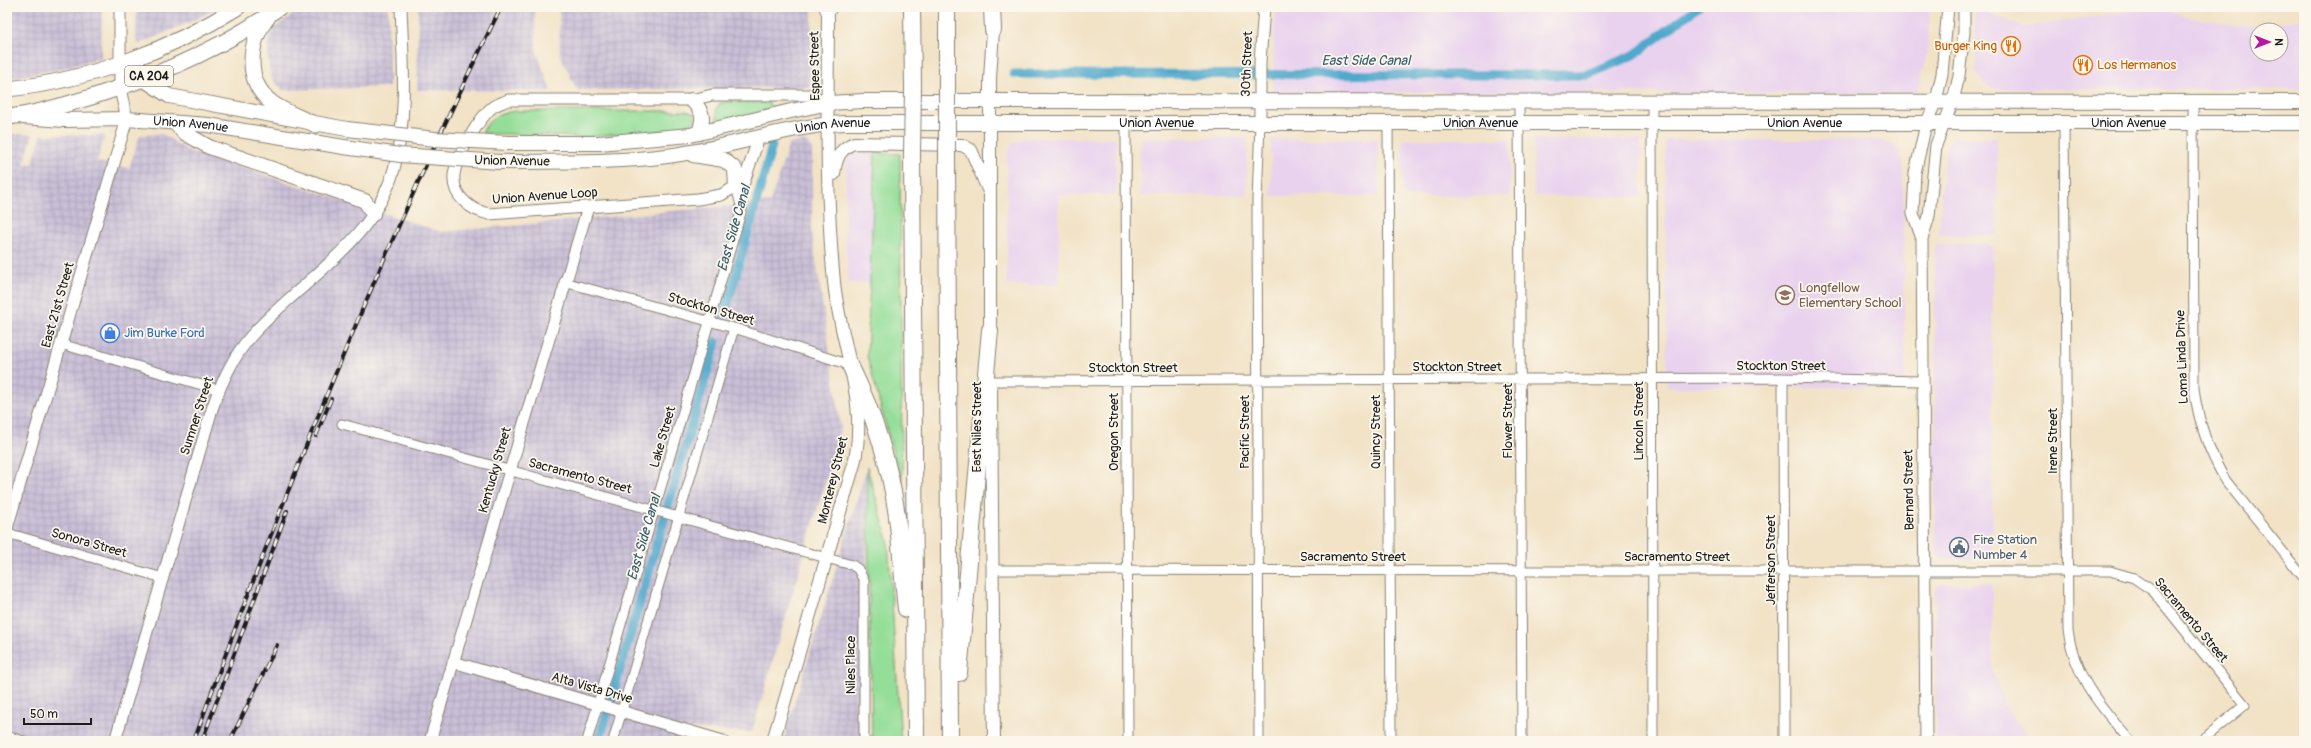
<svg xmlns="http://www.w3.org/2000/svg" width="2311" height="748" viewBox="0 0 2311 748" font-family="Pangolin,sans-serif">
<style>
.built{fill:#e9d2ee;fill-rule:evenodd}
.industrial{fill:url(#industrial-grid)}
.green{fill:#95de99;stroke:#587d5a}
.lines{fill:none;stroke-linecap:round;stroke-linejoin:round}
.canal{stroke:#4fa9cc;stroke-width:9}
.minor-casing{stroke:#878072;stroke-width:11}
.tertiary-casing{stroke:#878072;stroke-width:13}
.secondary-casing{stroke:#878072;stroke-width:14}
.primary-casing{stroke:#878072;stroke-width:16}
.trunk-casing{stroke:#878072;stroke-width:17}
.motorway-casing{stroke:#878072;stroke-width:18}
.minor{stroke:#fff;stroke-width:9}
.tertiary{stroke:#fff;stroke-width:11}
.secondary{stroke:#fff;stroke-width:12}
.primary{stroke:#fff;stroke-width:14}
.trunk{stroke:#fff;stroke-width:15}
.motorway{stroke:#fff;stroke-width:16}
.rail-casing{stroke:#1c1c1c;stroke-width:4}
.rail{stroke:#fbf7ec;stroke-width:2.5;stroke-dasharray:8;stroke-linecap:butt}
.primary-bridge-casing{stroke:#878072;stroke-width:16;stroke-linecap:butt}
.motorway-bridge-casing{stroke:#878072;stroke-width:18;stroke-linecap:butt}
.primary-bridge{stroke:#fff;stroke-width:14}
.motorway-bridge{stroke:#fff;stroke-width:16}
.labels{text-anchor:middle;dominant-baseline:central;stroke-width:3.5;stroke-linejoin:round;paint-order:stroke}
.shield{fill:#fbf7ec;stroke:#5f5e5a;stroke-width:1}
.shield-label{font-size:12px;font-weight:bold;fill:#1c1c1c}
.food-label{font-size:13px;fill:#c56008;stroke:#fbf7ec;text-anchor:end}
.street-label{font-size:13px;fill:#1c1c1c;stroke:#fbf7ec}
.education-label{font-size:13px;fill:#785e54;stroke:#fbf7ec;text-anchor:start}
.shop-label{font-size:13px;fill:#366cbe;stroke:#fbf7ec;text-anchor:start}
.service-label{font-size:13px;fill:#4e5e75;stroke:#fbf7ec;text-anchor:start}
.water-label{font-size:14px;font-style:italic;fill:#335b6b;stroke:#fbf7ec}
</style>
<defs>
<pattern id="industrial-grid" width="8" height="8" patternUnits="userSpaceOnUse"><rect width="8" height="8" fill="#c9bfd7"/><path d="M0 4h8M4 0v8" fill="none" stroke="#aca4b8"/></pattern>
</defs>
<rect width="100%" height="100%" fill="#fbf7ec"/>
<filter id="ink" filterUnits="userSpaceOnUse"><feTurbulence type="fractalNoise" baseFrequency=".025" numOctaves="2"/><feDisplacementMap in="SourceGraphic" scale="8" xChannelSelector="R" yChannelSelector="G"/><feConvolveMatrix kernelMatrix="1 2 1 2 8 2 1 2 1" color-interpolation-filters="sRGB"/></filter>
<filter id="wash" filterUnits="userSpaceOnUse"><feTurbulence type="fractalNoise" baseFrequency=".012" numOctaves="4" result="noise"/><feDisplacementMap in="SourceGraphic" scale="16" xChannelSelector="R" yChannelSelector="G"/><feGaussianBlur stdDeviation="0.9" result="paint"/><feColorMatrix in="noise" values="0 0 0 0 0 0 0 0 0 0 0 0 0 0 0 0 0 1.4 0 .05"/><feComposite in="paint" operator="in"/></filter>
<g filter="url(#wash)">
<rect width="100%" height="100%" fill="#f2e3c7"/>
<path class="built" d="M1277,7H1930L1927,53L1917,93L1273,92L1274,30Z
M1975,8L2024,27L2153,8L2217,23L2248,26L2304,19V89H1998L1990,87L1983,83L1976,71ZM2257,30H2281V54H2257Z
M1025,138H1116V195H1059V285H1007V156L1011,144Z
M1140,138H1247V195L1140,196Z
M1954,138H1997V235H1939L1942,179L1948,144Z
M1271,139H1378V196H1271Z
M1403,139H1510V196H1403Z
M1534,139L1641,140V197L1534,196Z
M1665,140H1878L1895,146L1900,153L1903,164L1905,387H1667Z
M853,153H875L870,283H849L845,239L846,162Z
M1935,244H1988L1993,248L1992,559H1943L1936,554L1935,552Z
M1943,584H1992V668L2005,708L2033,741H1936L1935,592L1938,586Z"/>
<path class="industrial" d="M7,7H102L101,58L56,70L7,78Z
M136,7H219L199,18L139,44L136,42Z
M302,7H388L389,87L283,90L272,79L269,66L268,46L272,30Z
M418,7H535L536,50L551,91L417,90Z
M559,7H812L810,87L577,90L560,55Z
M7,134H33L24,164H33L41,135H105L97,162L129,168L140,135L162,134L187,150L441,232L770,202L789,144L803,141L809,144L812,149V234L841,428L752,732L687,729L678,741H7Z
M867,467L866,741H783Z"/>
<path class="green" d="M727,102H768L771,107L767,110L717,123L716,109L720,103Z
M514,111H687L693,113L696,120L686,128L675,130L582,137L482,133C489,118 498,114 514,111Z
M875,153L900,154L902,485L867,356Z
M867,467L888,540L901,741H872Z"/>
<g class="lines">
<path class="canal" d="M1014,74L1586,75L1634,55L1698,7
M724,317L772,146
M599,741L716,342"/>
</g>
</g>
<g filter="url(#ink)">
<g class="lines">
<defs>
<path id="minor" d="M1519,102L1522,741
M1652,102L1653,741
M2193,102L2194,388C2198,422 2208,451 2226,481L2304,578
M1126,123L1128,741
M1388,123L1391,741
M2064,123L2068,631C2075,679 2100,705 2130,741
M564,282L734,328L850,365
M61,344L219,390
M1783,378L1784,741
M991,381L1783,378L1922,381
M342,424L852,565L858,569L864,581V741
M7,533L163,578
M992,570C1365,570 1737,572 2110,571L2134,578L2153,591L2245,705L2201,741
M7,736L23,741
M587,741L742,209L736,187
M613,741L734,328
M1259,741L1257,200L1260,123"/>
<path id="tertiary" d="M1260,123V62L1264,7
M759,137L744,182L721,195L698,199L489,214C470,210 452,196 454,175C456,157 480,116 494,106C498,104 504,102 508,100H691L712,95H810L829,103
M1922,239L1913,213L1915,173L1926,124L1936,101L1942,74L1948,7
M7,528L127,119L120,89V7
M453,662L723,741
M115,741L212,409C221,383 233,356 252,335C300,281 373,244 394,169C408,116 403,61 401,7
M430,741L588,207
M1926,741L1922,239L1929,216L1936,145L1953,101L1959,76L1964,32V7"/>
<path id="secondary" d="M834,174C836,159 839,149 854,143L962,145L971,150L990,194
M990,339V79L993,30
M991,389L994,741
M773,741L854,464C869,401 840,344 834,282C825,192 828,99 828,9"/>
<g id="primary">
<path d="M120,64L169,96L347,129"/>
<path d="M691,100C704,111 704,118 699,133"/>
<path id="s1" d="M23,117L64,120L127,119L208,125L344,147"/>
<path d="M175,123L183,132L209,147L365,201L373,214"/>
<path d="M509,143H599L690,135L791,111L829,103L863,101L2304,102"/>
<path d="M693,155L724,160L735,169L736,187"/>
<path id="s2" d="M500,162C556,161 612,163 667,156C727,149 784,126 845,123H2304"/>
</g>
<path id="trunk" d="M268,17C248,42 244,81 272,103C284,112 302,118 316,125
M7,89C88,81 170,50 238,7
M7,117C26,116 45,110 64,105C137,85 218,52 280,7"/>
<path id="motorway" d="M912,7L913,87
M947,7V86
M992,7L993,30
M828,9V7
M912,154L916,741
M947,155L950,741
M850,365C874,414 892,470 898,525C901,553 903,581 906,609
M959,673L990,330"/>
</defs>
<use href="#minor" class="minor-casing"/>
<use href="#tertiary" class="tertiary-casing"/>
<use href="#secondary" class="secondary-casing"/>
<use href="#primary" class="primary-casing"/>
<use href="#trunk" class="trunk-casing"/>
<use href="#motorway" class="motorway-casing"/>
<use href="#minor" class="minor"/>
<use href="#tertiary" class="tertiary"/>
<use href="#secondary" class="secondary"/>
<use href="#primary" class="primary"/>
<use href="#trunk" class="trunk"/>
<use href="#motorway" class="motorway"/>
<defs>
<path id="rail" d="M316,436L331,399
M194,741C284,491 383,245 501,7
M202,741L287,511
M230,741L277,645"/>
</defs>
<use href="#rail" class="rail-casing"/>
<use href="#rail" class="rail"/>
<defs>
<path id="primary-bridge" d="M347,129L435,139L509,143
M344,147L400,155L500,162"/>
<path id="motorway-bridge" d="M912,154L913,87
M947,155V86"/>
</defs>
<use href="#primary-bridge" class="primary-bridge-casing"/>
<use href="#motorway-bridge" class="motorway-bridge-casing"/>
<use href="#primary-bridge" class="primary-bridge"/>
<use href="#motorway-bridge" class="motorway-bridge"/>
</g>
</g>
<defs>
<symbol id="restaurant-ring" viewBox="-11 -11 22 22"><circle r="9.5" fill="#fbf7ec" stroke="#e8710a" stroke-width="1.5"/><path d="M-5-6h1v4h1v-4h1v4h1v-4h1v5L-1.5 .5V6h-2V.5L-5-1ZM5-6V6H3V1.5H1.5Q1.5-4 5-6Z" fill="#e8710a"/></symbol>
<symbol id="school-ring" viewBox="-11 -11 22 22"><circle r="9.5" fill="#fbf7ec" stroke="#8d6e63" stroke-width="1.5"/><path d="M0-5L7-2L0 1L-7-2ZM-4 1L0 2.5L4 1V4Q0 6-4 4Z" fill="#8d6e63"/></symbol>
<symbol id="shop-ring" viewBox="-11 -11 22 22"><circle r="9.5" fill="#fbf7ec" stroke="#3f7fe0" stroke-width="1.5"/><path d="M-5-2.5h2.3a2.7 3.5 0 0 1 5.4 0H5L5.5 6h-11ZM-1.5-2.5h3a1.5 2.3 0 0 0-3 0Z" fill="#3f7fe0"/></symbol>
<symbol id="civic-ring" viewBox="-11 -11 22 22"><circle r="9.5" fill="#fbf7ec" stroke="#5c6f8a" stroke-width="1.5"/><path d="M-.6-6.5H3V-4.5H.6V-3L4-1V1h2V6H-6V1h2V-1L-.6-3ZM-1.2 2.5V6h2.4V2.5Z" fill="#5c6f8a"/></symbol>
</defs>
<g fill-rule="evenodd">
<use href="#restaurant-ring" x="2000" y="35" width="22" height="22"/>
<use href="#restaurant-ring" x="2072" y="54" width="22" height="22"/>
<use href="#school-ring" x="1774" y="284" width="22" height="22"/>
<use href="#shop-ring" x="99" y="322" width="22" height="22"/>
<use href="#civic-ring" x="1948" y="536" width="22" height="22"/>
</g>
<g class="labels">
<rect class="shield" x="125" y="66" width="48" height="20" rx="3"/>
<g class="shield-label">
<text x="149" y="76">CA 204</text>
</g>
<g class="food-label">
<text x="1997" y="46">Burger King</text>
<text x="2097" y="65" text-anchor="start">Los Hermanos</text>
</g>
<g class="street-label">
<text transform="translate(1247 64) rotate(-88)">30th Street</text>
<text transform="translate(815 66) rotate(-91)">Espee Street</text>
<text stroke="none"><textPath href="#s2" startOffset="660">Union Avenue</textPath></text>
<text stroke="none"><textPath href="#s2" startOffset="1632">Union Avenue</textPath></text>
<text stroke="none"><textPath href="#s2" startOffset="984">Union Avenue</textPath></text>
<text stroke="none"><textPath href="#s2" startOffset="1308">Union Avenue</textPath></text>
<text stroke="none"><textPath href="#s1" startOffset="168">Union Avenue</textPath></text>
<text stroke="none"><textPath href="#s2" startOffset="336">Union Avenue</textPath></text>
<text transform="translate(512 161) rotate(1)">Union Avenue</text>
<text transform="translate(545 196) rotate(-4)">Union Avenue Loop</text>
<text transform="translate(58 305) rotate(-74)">East 21st Street</text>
<text transform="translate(711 309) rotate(16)">Stockton Street</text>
<text transform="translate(2182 357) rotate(-92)">Loma Linda Drive</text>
<text x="1781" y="366">Stockton Street</text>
<text x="1457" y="367">Stockton Street</text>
<text x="1133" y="368">Stockton Street</text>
<text transform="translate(197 416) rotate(-72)">Sumner Street</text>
<text transform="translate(1508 421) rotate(-90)">Flower Street</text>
<text transform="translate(1639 421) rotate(-90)">Lincoln Street</text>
<text transform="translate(977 427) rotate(-90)">East Niles Street</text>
<text transform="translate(1114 432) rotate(-90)">Oregon Street</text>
<text transform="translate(1245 432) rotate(-90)">Pacific Street</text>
<text transform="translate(1376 432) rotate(-90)">Quincy Street</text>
<text transform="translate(663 437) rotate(-74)">Lake Street</text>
<text transform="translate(2053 441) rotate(-90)">Irene Street</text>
<text transform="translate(495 470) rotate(-74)">Kentucky Street</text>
<text transform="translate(580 476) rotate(15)">Sacramento Street</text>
<text transform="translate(833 480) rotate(-76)">Monterey Street</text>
<text transform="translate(1909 490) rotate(-91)">Bernard Street</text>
<text transform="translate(89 543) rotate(16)">Sonora Street</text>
<text x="1353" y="557">Sacramento Street</text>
<text x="1677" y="557">Sacramento Street</text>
<text transform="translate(1771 560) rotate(-90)">Jefferson Street</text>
<text transform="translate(2191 620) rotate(50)">Sacramento Street</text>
<text transform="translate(851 665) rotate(-90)">Niles Place</text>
<text transform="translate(592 688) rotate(16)">Alta Vista Drive</text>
</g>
<g class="education-label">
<text x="1799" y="288">Longfellow<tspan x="1799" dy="15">Elementary School</tspan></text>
</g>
<g class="shop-label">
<text x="124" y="333">Jim Burke Ford</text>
</g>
<g class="service-label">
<text x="1973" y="540">Fire Station<tspan x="1973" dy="15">Number 4</tspan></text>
</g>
<g class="water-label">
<text x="1366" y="60">East Side Canal</text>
<text transform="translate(734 228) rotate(-74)">East Side Canal</text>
<text transform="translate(644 537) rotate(-74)">East Side Canal</text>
</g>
</g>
<rect width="2311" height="748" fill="none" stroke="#fbf7ec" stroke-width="24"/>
<g transform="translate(2269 42) rotate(90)"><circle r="19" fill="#fbf7ec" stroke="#a29f99"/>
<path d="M0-3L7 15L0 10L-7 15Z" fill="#b5179e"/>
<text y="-6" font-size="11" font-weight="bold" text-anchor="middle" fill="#1c1c1c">N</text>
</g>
<path d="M24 718v6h67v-6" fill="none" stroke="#1c1c1c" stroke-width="2"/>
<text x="30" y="718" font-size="12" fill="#1c1c1c" stroke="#fbf7ec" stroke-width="3" paint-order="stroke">50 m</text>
</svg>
